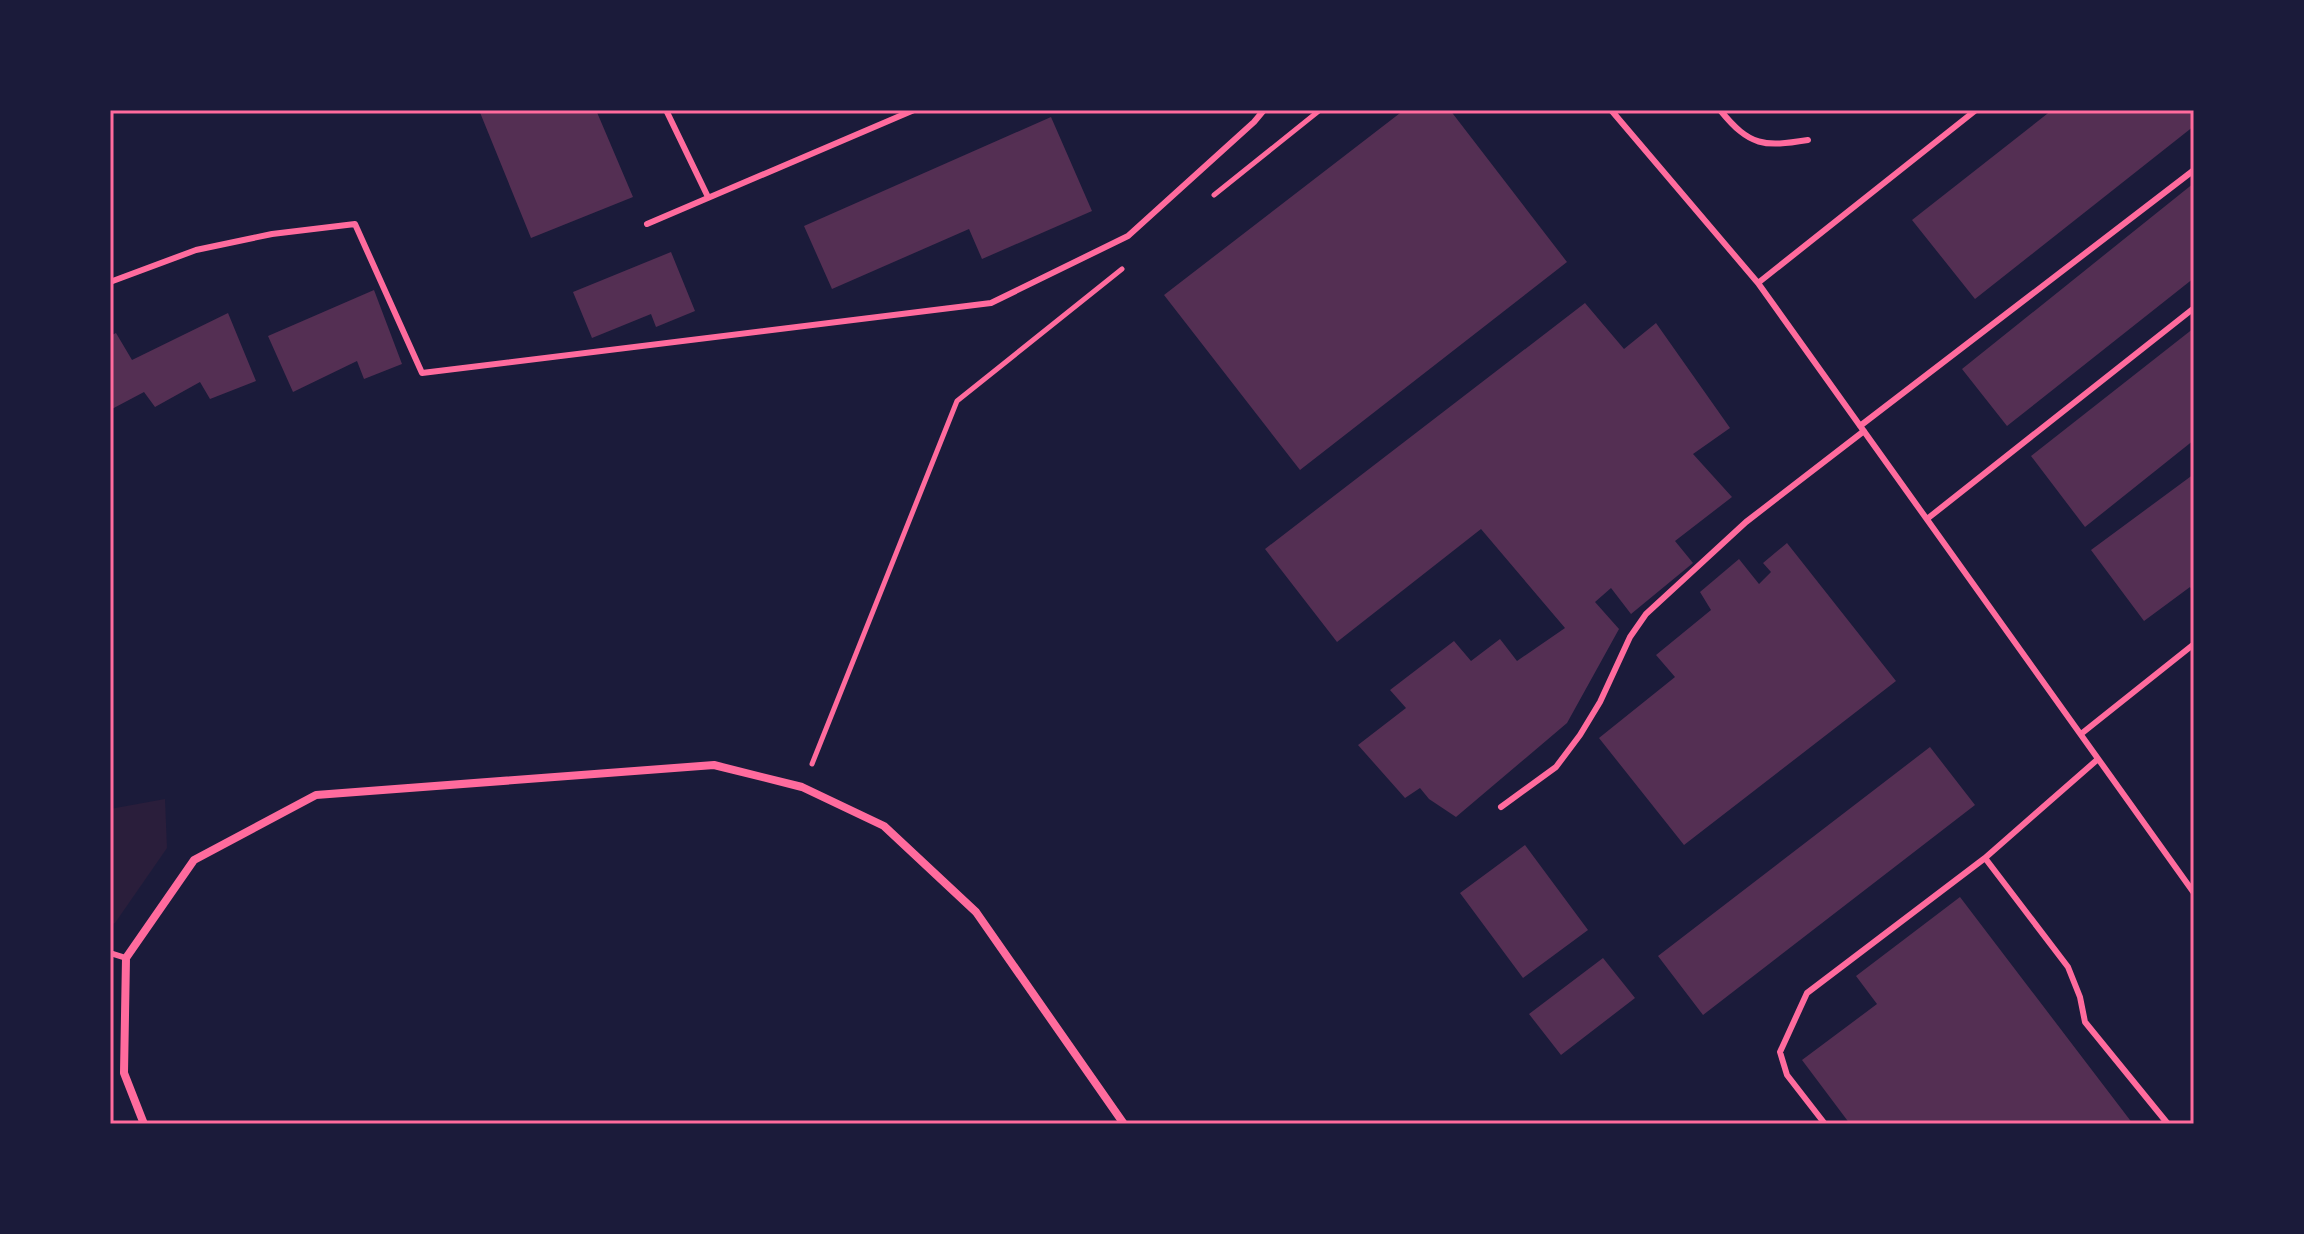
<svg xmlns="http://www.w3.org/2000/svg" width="2304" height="1234" viewBox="0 0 2304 1234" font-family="'Varela Round',sans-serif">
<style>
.green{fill:#2a1e3b}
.building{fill:#542f53}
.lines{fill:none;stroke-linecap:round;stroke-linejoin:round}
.path{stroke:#ff6b9d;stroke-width:5}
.service{stroke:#ff6b9d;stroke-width:6}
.minor{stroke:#ff6b9d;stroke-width:8}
.neatline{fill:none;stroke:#ff6b9d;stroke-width:3}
</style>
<rect width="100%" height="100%" fill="#1b1b3a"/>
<path class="green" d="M165,799L167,848L115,923L110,925V809Z"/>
<path class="building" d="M479,110H596L633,197L531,238Z
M1404,110H1450L1567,262L1300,470L1164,295Z
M2052,110H2194V126L1975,299L1912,220Z
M1051,117L1092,211L982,259L969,229L832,289L804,226Z
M2194,183V278L2007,426L1962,369Z
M671,252L695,311L656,327L651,314L592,338L573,292Z
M374,290L402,364L364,379L357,361L293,392L268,336Z
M1585,303L1624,349L1656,323L1730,428L1693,454L1732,497L1675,541L1693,563L1631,614L1611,588L1595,602L1619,629L1567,723L1456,817L1429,799L1420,788L1405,798L1358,745L1406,708L1390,690L1454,641L1471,661L1500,639L1517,661L1565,628L1481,529L1337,642L1265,549Z
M228,313L256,381L210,399L200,382L155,407L144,392L110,410V336L116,333L132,360Z
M2194,328V440L2085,527L2031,456Z
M2194,474V593L2190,587L2144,621L2091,550Z
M1787,543L1896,681L1684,845L1599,738L1675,677L1656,655L1711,610L1700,592L1739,559L1759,584L1771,572L1763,563Z
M1930,747L1975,805L1703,1015L1658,956Z
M1525,845L1588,930L1523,978L1460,893Z
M1960,897L1979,922L2133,1124H1850L1802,1060L1877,1004L1856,976Z
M1603,958L1635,998L1561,1055L1529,1014Z"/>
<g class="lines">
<path class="path" d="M1214,195L1320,110
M812,764L957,401L1122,269"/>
<path class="service" d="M666,110L708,197
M1611,110L1758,283L2194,893
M1720,110C1750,147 1764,147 1808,140
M647,224L914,110
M110,282L196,250L272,234L355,224L422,373L991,303L1128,236L1254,122L1264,110
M1758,283L1976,110
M1860,426L2194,170
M1927,519L2194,308
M2081,734L2194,644
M2098,759L1985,858L2068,967L2080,997L2085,1022L2168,1124
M1501,807L1556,767L1580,735L1600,702L1630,637L1646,614L1746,522L1864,431
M110,953L126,958
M1825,1124L1787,1075L1780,1052L1807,993L1985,858"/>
<path class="minor" d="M144,1124L124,1073L126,958L194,860L316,795L714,765L802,787L884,826L976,912L1124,1124"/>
</g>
<rect width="2304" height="1234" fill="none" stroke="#1b1b3a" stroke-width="224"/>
<rect x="112" y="112" width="2080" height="1010" class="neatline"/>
</svg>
